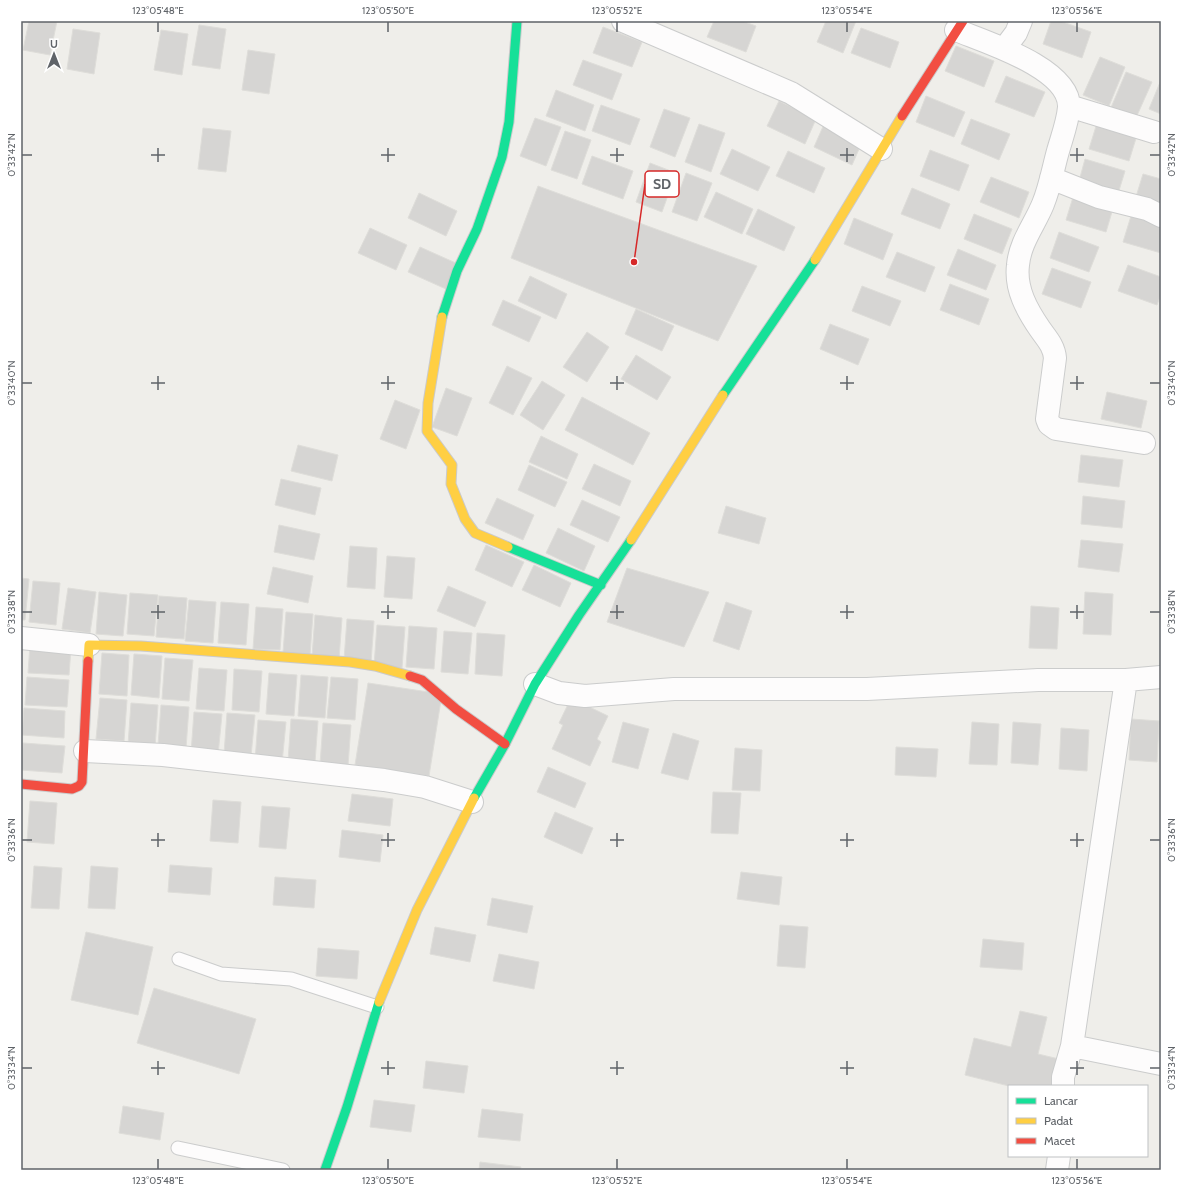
<svg xmlns="http://www.w3.org/2000/svg" width="1182" height="1191" viewBox="0 0 1182 1191" font-family="Cabin,sans-serif">
<style>
.building{fill:#d6d5d3;stroke:#deddd9}
.lines{fill:none;stroke-linecap:round;stroke-linejoin:round}
.lane-casing{stroke:#cbcccc;stroke-width:15}
.street-casing{stroke:#cbcccc;stroke-width:24}
.fast-casing{stroke:#cacacb;stroke-width:11}
.slow-casing{stroke:#cacacb;stroke-width:11}
.jam-casing{stroke:#cacacb;stroke-width:11}
.lane{stroke:#fdfcfc;stroke-width:13}
.street{stroke:#fdfcfc;stroke-width:22}
.fast{stroke:#16e098;stroke-width:9}
.slow{stroke:#ffcf43;stroke-width:9}
.jam{stroke:#f24e42;stroke-width:9}
.ticks{fill:none;stroke:#5f6368;stroke-width:1.5}
.leader{fill:none;stroke:#d62828;stroke-width:1.5}
.callout-dot{fill:#d62828;stroke:#fff;stroke-width:1.5}
.callout{fill:#fff;stroke:#d62828;stroke-width:1.5}
.callout-label{font-size:14px;text-anchor:middle;font-weight:bold;fill:#5f6368}
.neatline{fill:none;stroke:#5f6368;stroke-width:1.5}
.ticks-label{font-size:10px;text-anchor:middle;fill:#5f6368}
</style>
<rect width="100%" height="100%" fill="#efeeea"/>
<path class="building" d="M29,21H57L50,55L23,50Z
M714,21H742L756,26L746,52L707,37Z
M826,21H856L843,53L817,42Z
M1051,21H1060L1091,32L1082,58L1043,44Z
M199,25L226,29L220,69L192,65Z
M603,27L642,42L632,67L593,53Z
M861,28L899,42L890,68L851,53Z
M73,29L100,33L94,74L67,69Z
M161,30L188,34L182,75L154,70Z
M956,46L994,61L984,87L945,71Z
M248,50L275,54L269,94L242,90Z
M1100,57L1125,67L1109,106L1083,95Z
M583,60L622,74L612,100L573,85Z
M1126,72L1152,82L1135,120L1110,110Z
M1006,76L1045,92L1034,117L995,102Z
M1161,80V114L1149,109Z
M556,90L594,105L585,131L546,116Z
M926,96L965,112L954,137L916,122Z
M779,101L816,119L805,144L767,126Z
M601,105L640,119L630,145L592,131Z
M664,109L690,118L675,157L650,147Z
M535,118L561,127L546,166L520,156Z
M971,119L1010,134L999,160L961,144Z
M825,122L863,140L852,165L814,147Z
M1097,123L1137,135L1129,161L1089,149Z
M699,124L725,133L711,172L685,162Z
M203,128L231,131L226,172L198,169Z
M565,131L591,140L577,179L551,170Z
M732,149L770,167L758,191L720,174Z
M930,150L969,165L959,191L920,176Z
M788,151L825,168L814,193L776,176Z
M592,156L633,171L623,199L582,184Z
M1085,159L1125,171L1117,197L1078,185Z
M650,163L676,173L662,212L636,202Z
M686,173L712,183L697,221L672,212Z
M1143,174L1161,179V208L1135,200Z
M991,177L1029,192L1019,218L980,202Z
M538,186L757,266L718,341L511,258Z
M912,188L950,204L940,229L901,214Z
M716,192L753,209L742,234L704,217Z
M419,193L457,211L446,236L408,218Z
M1074,194L1114,205L1106,232L1066,220Z
M758,209L795,227L784,251L746,234Z
M974,214L1012,229L1002,254L964,239Z
M1131,216L1161,224V253L1123,242Z
M854,218L893,234L883,260L844,244Z
M370,228L407,245L396,270L358,253Z
M1059,232L1099,247L1089,272L1050,258Z
M420,247L458,264L446,289L408,272Z
M958,249L996,265L986,290L947,275Z
M897,252L935,267L925,292L886,277Z
M1128,265L1161,277V294L1157,305L1118,291Z
M1052,268L1091,282L1081,308L1042,294Z
M530,276L567,294L556,319L518,301Z
M950,284L989,299L979,325L940,310Z
M862,286L901,301L890,326L852,311Z
M503,300L541,317L529,342L492,325Z
M636,309L674,326L662,351L625,334Z
M830,324L869,339L858,365L820,349Z
M587,332L609,347L587,382L563,367Z
M636,355L671,377L657,400L621,379Z
M507,366L532,378L513,415L489,403Z
M542,381L565,395L543,430L520,415Z
M446,388L472,398L457,436L432,427Z
M1107,392L1147,401L1141,428L1101,419Z
M582,397L650,433L633,465L565,430Z
M395,400L420,410L406,449L380,439Z
M541,436L578,454L567,479L529,462Z
M298,445L338,455L332,481L291,471Z
M1081,455L1123,460L1119,487L1078,482Z
M594,464L631,481L620,506L582,489Z
M529,465L567,482L555,507L518,490Z
M281,479L321,488L315,515L275,505Z
M1083,496L1125,501L1122,528L1081,524Z
M497,498L534,515L523,540L485,523Z
M582,500L620,517L608,542L570,525Z
M726,506L766,518L759,544L718,533Z
M279,525L320,534L314,560L274,552Z
M558,528L595,546L584,571L546,553Z
M1081,540L1123,544L1119,572L1078,567Z
M486,545L524,562L512,587L475,570Z
M350,546L377,548L375,589L347,587Z
M387,556L415,558L412,599L384,597Z
M534,565L571,583L560,607L522,590Z
M273,567L313,576L308,603L267,594Z
M627,568L709,592L684,647L607,622Z
M21,578L29,579L25,620H21Z
M33,581L60,583L56,625L29,622Z
M448,586L486,602L475,627L437,611Z
M68,588L96,592L90,633L62,629Z
M99,592L127,595L123,636L96,634Z
M1085,592L1113,594L1111,635L1083,634Z
M130,593L158,595L154,636L127,634Z
M159,596L187,598L184,639L156,637Z
M189,600L216,602L213,643L185,641Z
M221,602L249,604L246,645L218,643Z
M726,602L752,611L739,650L713,641Z
M1031,606L1059,608L1057,649L1029,648Z
M256,607L283,609L280,650L253,649Z
M286,612L313,614L310,655L283,653Z
M315,615L342,618L339,659L312,657Z
M347,619L374,621L371,662L344,660Z
M377,625L405,627L402,668L374,666Z
M409,626L437,628L434,669L406,667Z
M444,631L472,633L468,674L441,672Z
M477,633L505,635L502,676L475,674Z
M30,645L71,648L69,675L28,673Z
M102,653L129,655L127,696L99,694Z
M134,654L162,656L159,698L131,695Z
M165,658L193,660L189,701L162,699Z
M199,668L227,670L224,711L196,709Z
M234,669L262,671L259,712L232,710Z
M269,673L297,675L294,716L266,714Z
M301,675L328,677L325,718L298,716Z
M27,677L69,680L67,707L25,705Z
M331,677L358,679L355,720L327,718Z
M368,683L442,694L429,776L355,765Z
M100,698L127,700L124,741L96,739Z
M571,698L608,716L597,739L601,742L590,766L552,749L563,725L559,723Z
M131,703L158,705L155,747L128,745Z
M161,705L189,707L186,748L158,746Z
M24,708L65,711L64,738L22,735Z
M194,712L222,714L218,755L191,753Z
M227,713L255,715L251,756L224,754Z
M291,719L318,721L315,762L288,761Z
M1131,719L1159,721L1157,762L1129,760Z
M258,720L286,722L282,763L255,761Z
M623,722L649,729L638,769L612,762Z
M972,722L999,724L997,765L969,764Z
M1013,722L1041,724L1038,765L1011,763Z
M323,723L351,725L348,766L320,764Z
M1061,728L1089,730L1087,771L1059,769Z
M673,733L699,741L688,780L661,773Z
M23,743L65,746L62,773L21,770Z
M896,747L938,749L936,777L895,775Z
M735,748L762,750L760,791L732,790Z
M548,767L586,783L575,808L537,792Z
M713,792L741,793L738,834L711,833Z
M352,794L393,799L390,826L348,821Z
M213,800L241,802L238,843L210,841Z
M30,801L57,803L54,844L27,842Z
M262,806L290,808L286,849L259,847Z
M555,812L593,828L582,854L544,837Z
M342,830L383,835L380,862L339,857Z
M170,865L212,868L210,895L168,892Z
M34,866L62,868L59,909L31,908Z
M91,866L118,868L115,909L88,908Z
M741,872L782,877L779,905L737,899Z
M275,877L316,880L314,908L273,905Z
M492,898L533,906L527,933L487,925Z
M780,925L808,927L805,968L777,966Z
M435,927L476,935L470,962L430,954Z
M86,932L153,947L138,1015L71,1000Z
M983,939L1024,943L1022,970L980,967Z
M318,948L359,951L357,979L316,976Z
M499,954L539,962L534,989L493,981Z
M154,988L256,1019L239,1074L137,1043Z
M1020,1011L1047,1017L1038,1054L1063,1060L1056,1086H1009L965,1075L974,1038L1011,1047Z
M426,1061L468,1066L464,1093L423,1088Z
M374,1100L415,1105L411,1132L370,1127Z
M123,1106L164,1113L160,1140L119,1133Z
M482,1109L523,1114L520,1141L478,1137Z
M480,1162L521,1167L520,1170H479Z"/>
<g class="lines">
<defs>
<path id="lane" d="M179,959L221,974L291,979L377,1007
M178,1148L283,1170"/>
<path id="street" d="M623,21L791,93L881,149
M956,30C985,42 1070,68 1069,107C1068,121 1062,137 1058,151C1053,169 1050,187 1043,204C1035,224 1020,242 1018,265C1015,289 1027,310 1040,329C1047,339 1054,346 1055,358L1047,419L1049,424L1056,429L1144,443
M1004,49L1016,33L1021,21
M1069,106L1154,132
M1051,178L1099,197L1147,209L1161,216
M21,638L89,645
M1126,680L1072,1046L1161,1064
M535,684L559,693L585,696L674,689H867L1038,680H1126L1161,677
M85,751L163,755L384,780L425,787L472,802
M1063,1086V1077L1072,1046
M1057,1170L1059,1156"/>
<path id="fast" d="M442,317L457,271L477,229L502,157L509,122L517,21
M723,395L815,260
M508,547L601,585
M474,798L505,744L535,684L579,615L631,540
M325,1170L347,1107L379,1002"/>
<path id="slow" d="M815,260L902,116
M442,317L428,403L427,431L452,465L451,484L465,519L475,533L508,547
M631,540L723,395
M88,661L89,645L141,646L350,662L375,666L410,676
M379,1002L417,910L474,798"/>
<path id="jam" d="M902,116L963,21
M410,676L422,680L456,709L505,744
M21,784L72,789L79,786L82,782L88,661"/>
</defs>
<use href="#lane" class="lane-casing"/>
<use href="#street" class="street-casing"/>
<use href="#fast" class="fast-casing"/>
<use href="#slow" class="slow-casing"/>
<use href="#jam" class="jam-casing"/>
<use href="#lane" class="lane"/>
<use href="#street" class="street"/>
<use href="#fast" class="fast"/>
<use href="#slow" class="slow"/>
<use href="#jam" class="jam"/>
</g>
<path class="ticks" d="M158,22V32M388,22V32M617,22V32M847,22V32M1077,22V32M158,148V162M388,148V162M617,148V162M847,148V162M1077,148V162M22,155H32M151,155H165M381,155H395M610,155H624M840,155H854M1070,155H1084M1150,155H1160M158,376V390M388,376V390M617,376V390M847,376V390M1077,376V390M22,383H32M151,383H165M381,383H395M610,383H624M840,383H854M1070,383H1084M1150,383H1160M158,605V619M388,605V619M617,605V619M847,605V619M1077,605V619M22,612H32M151,612H165M381,612H395M610,612H624M840,612H854M1070,612H1084M1150,612H1160M158,833V847M388,833V847M617,833V847M847,833V847M1077,833V847M22,840H32M151,840H165M381,840H395M610,840H624M840,840H854M1070,840H1084M1150,840H1160M158,1061V1075M388,1061V1075M617,1061V1075M847,1061V1075M1077,1061V1075M22,1068H32M151,1068H165M381,1068H395M610,1068H624M840,1068H854M1070,1068H1084M1150,1068H1160M158,1159V1169M388,1159V1169M617,1159V1169M847,1159V1169M1077,1159V1169"/>
<path class="leader" d="M634 262L645 184"/>
<circle class="callout-dot" cx="634" cy="262" r="4"/>
<rect class="callout" x="645" y="171" width="34" height="26" rx="4"/>
<g class="callout-label">
<text x="662" y="189">SD</text>
</g>
<rect width="1182" height="1191" fill="none" stroke="#ffffff" stroke-width="44"/>
<rect x="1008" y="1085" width="140" height="72" fill="#ffffff" stroke="#bfc1c3"/>
<rect x="1016" y="1098" width="20" height="6" fill="#16e098" stroke="#bfc1c3"/>
<text x="1044" y="1105" font-size="12" fill="#5f6368">Lancar</text>
<rect x="1016" y="1118" width="20" height="6" fill="#ffcf43" stroke="#bfc1c3"/>
<text x="1044" y="1125" font-size="12" fill="#5f6368">Padat</text>
<rect x="1016" y="1138" width="20" height="6" fill="#f24e42" stroke="#bfc1c3"/>
<text x="1044" y="1145" font-size="12" fill="#5f6368">Macet</text>
<g transform="translate(54 54)" stroke="#ffffff" stroke-width="3" paint-order="stroke">
<path d="M0-3L7 15L0 10L-7 15Z" fill="#5f6368"/>
<text y="-6" font-size="11" font-weight="bold" text-anchor="middle" fill="#5f6368">U</text>
</g>
<rect x="22" y="22" width="1138" height="1147" class="neatline"/>
<g class="ticks-label">
<text x="158" y="14">123°05'48"E</text>
<text x="388" y="14">123°05'50"E</text>
<text x="617" y="14">123°05'52"E</text>
<text x="847" y="14">123°05'54"E</text>
<text x="1077" y="14">123°05'56"E</text>
<text transform="translate(11 155) rotate(-90)" y="4">0°33'42"N</text>
<text transform="translate(1171 155) rotate(-90)" y="4">0°33'42"N</text>
<text transform="translate(11 383) rotate(-90)" y="4">0°33'40"N</text>
<text transform="translate(1171 383) rotate(-90)" y="4">0°33'40"N</text>
<text transform="translate(11 612) rotate(-90)" y="4">0°33'38"N</text>
<text transform="translate(1171 612) rotate(-90)" y="4">0°33'38"N</text>
<text transform="translate(11 840) rotate(-90)" y="4">0°33'36"N</text>
<text transform="translate(1171 840) rotate(-90)" y="4">0°33'36"N</text>
<text transform="translate(11 1068) rotate(-90)" y="4">0°33'34"N</text>
<text transform="translate(1171 1068) rotate(-90)" y="4">0°33'34"N</text>
<text x="158" y="1184">123°05'48"E</text>
<text x="388" y="1184">123°05'50"E</text>
<text x="617" y="1184">123°05'52"E</text>
<text x="847" y="1184">123°05'54"E</text>
<text x="1077" y="1184">123°05'56"E</text>
</g>
</svg>
